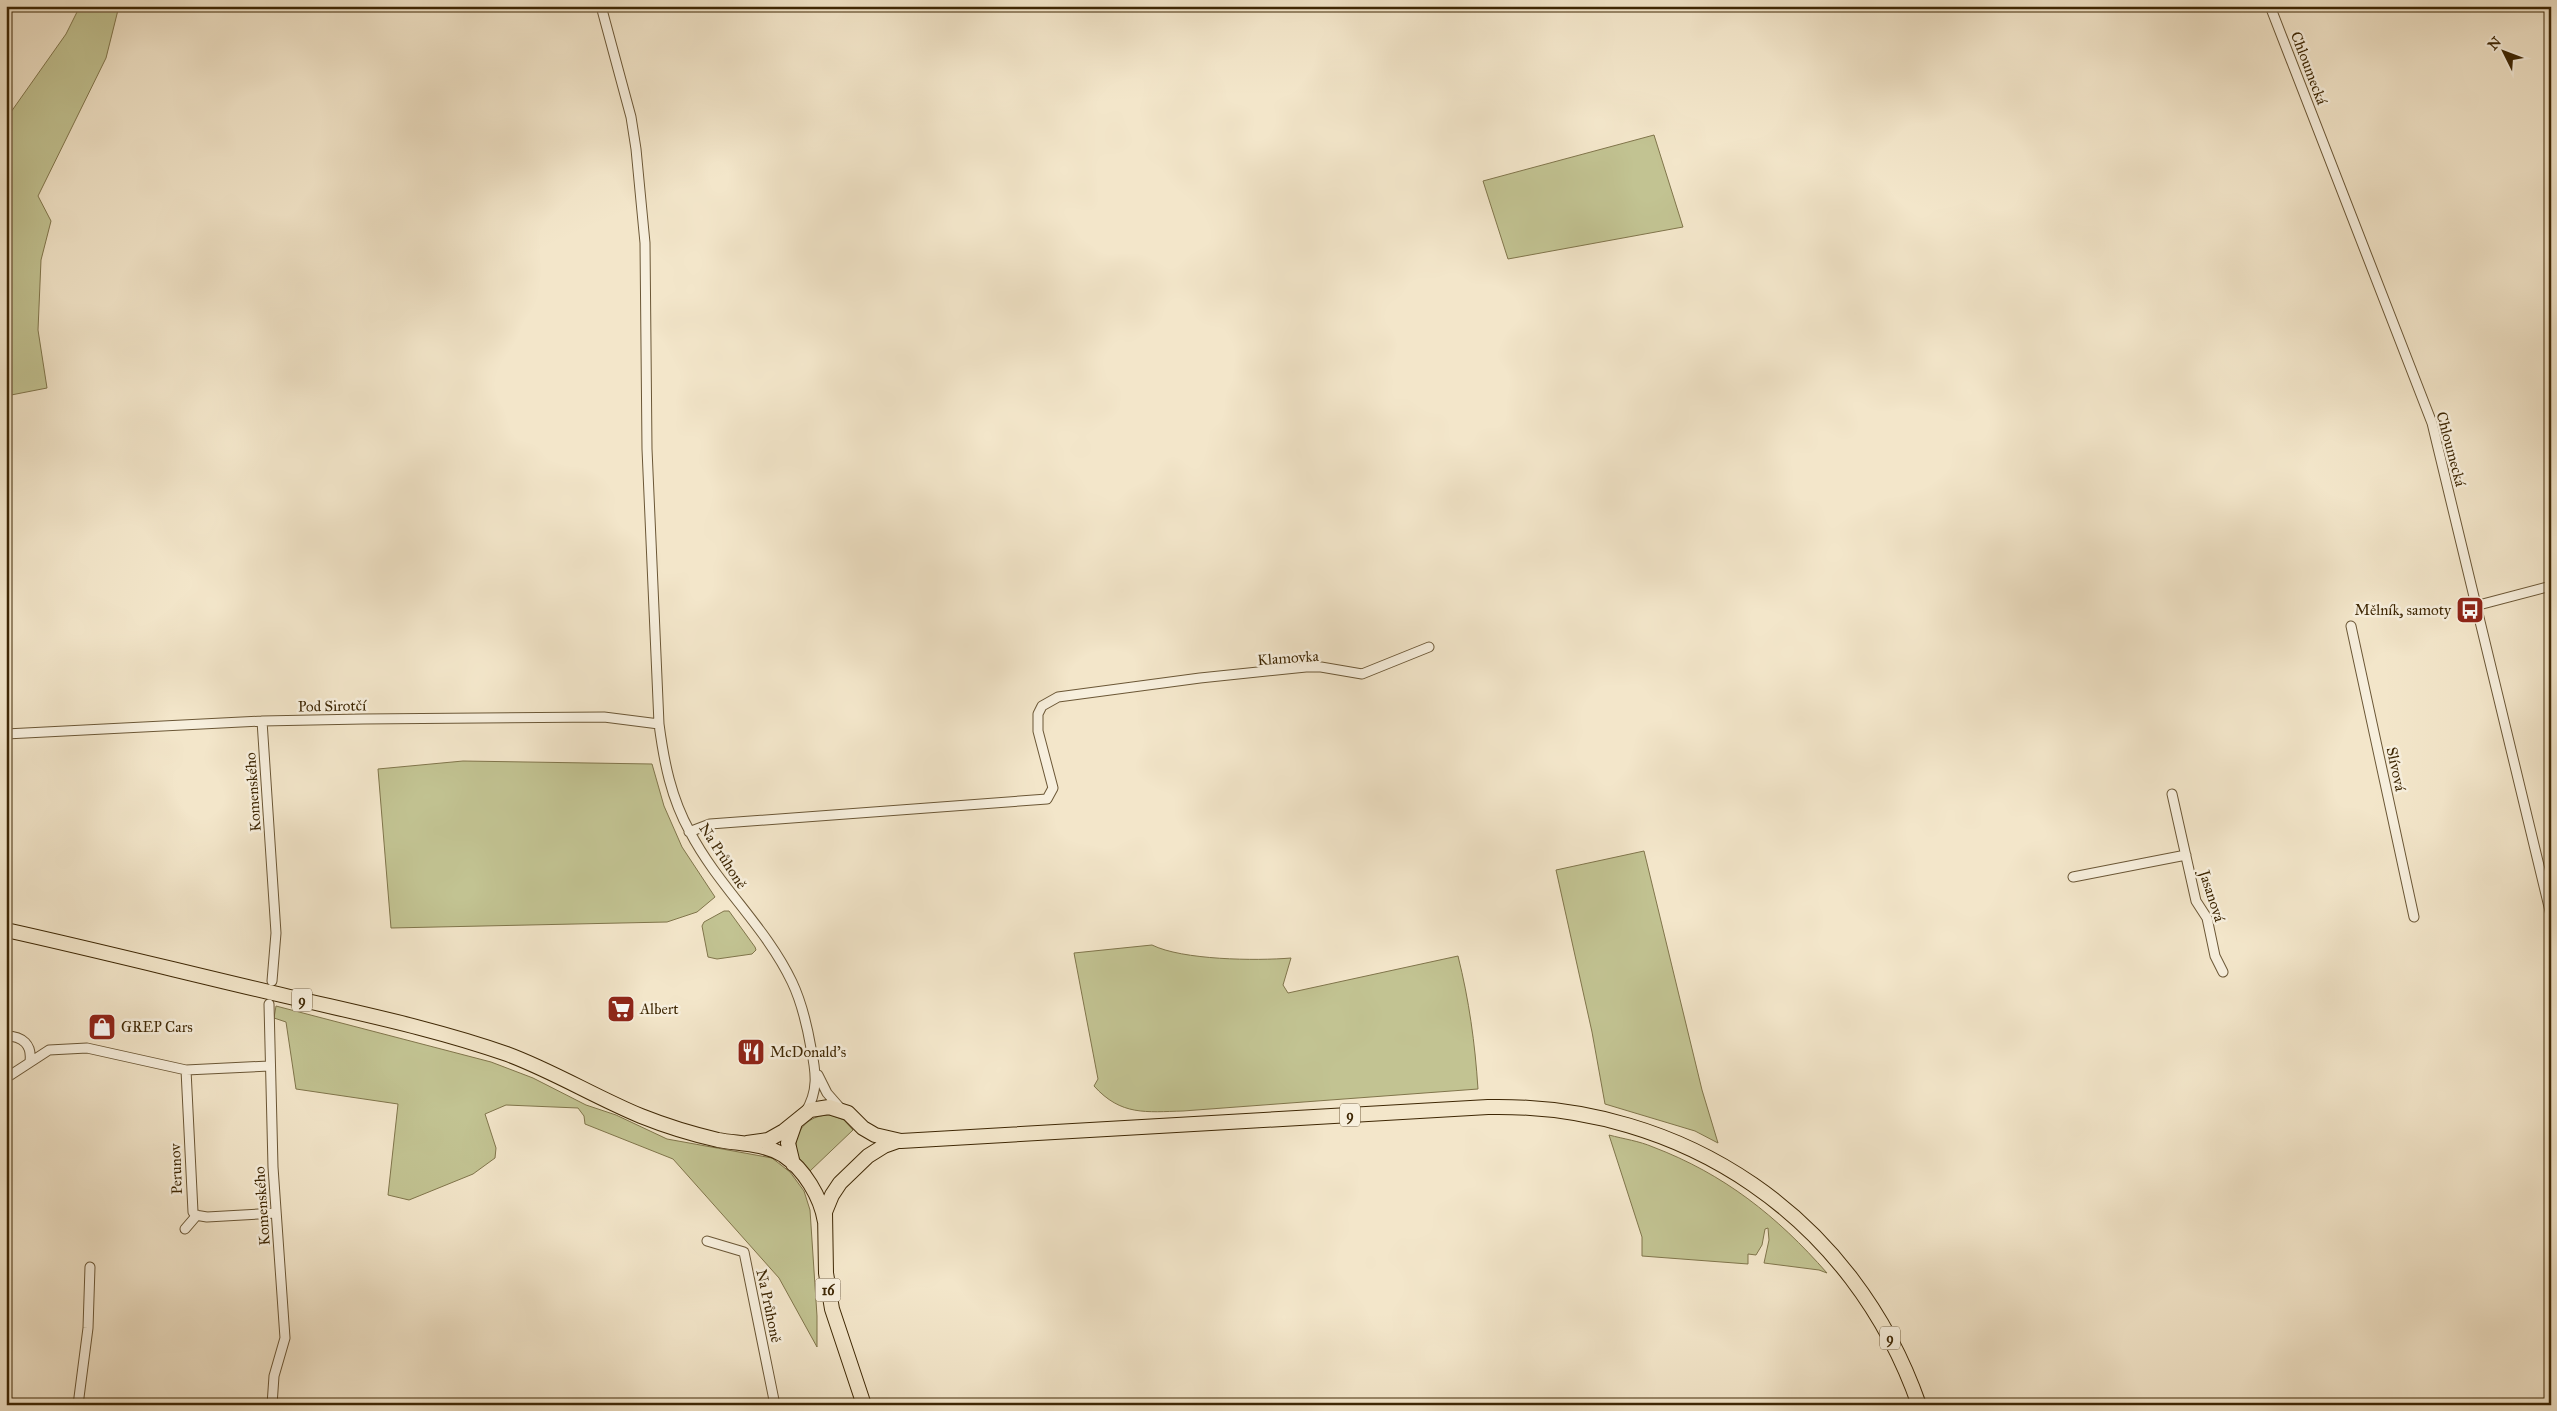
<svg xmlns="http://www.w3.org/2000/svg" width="2557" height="1411" viewBox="0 0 2557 1411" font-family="'IM FELL Great Primer',serif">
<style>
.green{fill:#c2c392;stroke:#80754b}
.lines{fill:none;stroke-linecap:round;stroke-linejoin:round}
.minor-casing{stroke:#6b5736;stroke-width:11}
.primary-casing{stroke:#3e2704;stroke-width:16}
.minor{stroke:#f7efdd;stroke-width:9}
.primary{stroke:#f3e6ca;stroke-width:14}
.labels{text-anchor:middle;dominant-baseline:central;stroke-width:5;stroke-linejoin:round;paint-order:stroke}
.shield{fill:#f7efdd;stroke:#766345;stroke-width:1}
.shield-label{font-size:14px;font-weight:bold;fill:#3e2704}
.street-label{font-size:15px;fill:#3e2704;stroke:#f7efdd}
.poi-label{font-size:15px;fill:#3e2704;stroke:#f7efdd;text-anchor:start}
</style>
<rect width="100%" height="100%" fill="#f3e6ca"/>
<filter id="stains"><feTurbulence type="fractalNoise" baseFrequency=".004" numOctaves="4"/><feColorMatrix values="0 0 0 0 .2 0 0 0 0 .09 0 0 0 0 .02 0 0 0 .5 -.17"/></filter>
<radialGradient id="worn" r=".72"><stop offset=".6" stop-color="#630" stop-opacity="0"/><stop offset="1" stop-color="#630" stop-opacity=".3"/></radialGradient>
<path class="green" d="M80,6H119L106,58L38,196L51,221L41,260L38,330L47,388L6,396V119L66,34Z
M1654,135L1683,227L1508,259L1483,181Z
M463,761L652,764L664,806L682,847L715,897L697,912L667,922L391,928L378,769Z
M1644,851L1702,1090L1718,1143L1695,1131L1605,1104L1592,1032L1556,870Z
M724,911H729L755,947L756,950L752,954L717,959L708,957L702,926L704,922Z
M1152,945C1182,960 1256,961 1291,958L1283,985L1288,993L1458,956C1469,1000 1475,1043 1478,1089L1183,1111C1146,1112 1121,1116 1094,1086L1098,1079L1074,953Z
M276,1006L491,1062L533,1078L586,1105L616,1115L667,1139L772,1158L790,1172L804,1191L810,1210L817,1316V1347L779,1278L673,1159L585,1124L584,1116L578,1108L506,1105L485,1114L496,1148L495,1158L473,1174L409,1200L388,1195L398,1104L296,1089L286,1022L274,1018Z
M831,1115L844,1120L853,1130L810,1171C783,1150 798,1114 831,1115Z
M1609,1135C1624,1139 1639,1141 1653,1147C1724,1174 1777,1216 1827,1273L1819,1270L1764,1263L1769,1240L1768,1228L1765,1229L1762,1245L1756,1255L1748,1254V1264L1642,1256V1237Z"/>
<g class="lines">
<defs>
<path id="minor" d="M601,6L631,117L636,149L645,243L647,449L659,724C664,762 671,798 690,832C718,886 766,927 792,982C802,1003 807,1025 811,1048C816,1072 819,1091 805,1113
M2270,6L2432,423L2551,915
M2475,606L2551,586
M2351,626L2414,917
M262,721L276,933L272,981
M6,734L262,721L363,719L604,717L659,724
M2172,794L2196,901L2207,918L2215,956L2223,972
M689,832L710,824L1047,799L1053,788L1038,731V714L1042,706L1058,697L1200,678L1306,667H1321L1362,674L1429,647
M2073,877L2186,855
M269,1004L273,1167L285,1338L274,1376L272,1405
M6,1036C23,1036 32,1045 30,1061
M186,1070L193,1212L195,1215L207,1217L276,1213
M818,1075L827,1093L841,1109
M6,1078L49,1050L87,1048L186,1070L269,1066
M185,1229L197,1215
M707,1241L744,1252L775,1405
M78,1405L88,1328L90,1267"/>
<path id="primary" d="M6,930C101,951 195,975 290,997C362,1014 436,1029 507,1054C553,1071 595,1097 641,1116C666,1126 692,1134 718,1140C740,1144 763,1143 783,1155C804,1169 821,1197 825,1222
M747,1143L768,1140L784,1131L810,1110L829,1107L848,1113L863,1128L875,1135L901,1141L1488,1107C1684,1103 1854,1218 1919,1405
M793,1164L788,1143L795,1123
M864,1405L832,1309L826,1273L825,1212L832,1195L840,1183L868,1156L884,1146L898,1141"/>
</defs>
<use href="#minor" class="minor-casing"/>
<use href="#primary" class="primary-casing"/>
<use href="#minor" class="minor"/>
<use href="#primary" class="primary"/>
</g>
<defs>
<symbol id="bus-square" viewBox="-11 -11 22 22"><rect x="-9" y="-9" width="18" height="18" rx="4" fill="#8f2418" stroke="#f7efdd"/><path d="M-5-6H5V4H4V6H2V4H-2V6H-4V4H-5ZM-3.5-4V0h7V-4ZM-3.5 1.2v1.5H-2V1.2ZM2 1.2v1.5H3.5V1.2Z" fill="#fff"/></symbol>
<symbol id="supermarket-square" viewBox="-11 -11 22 22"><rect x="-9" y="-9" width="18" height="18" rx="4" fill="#8f2418" stroke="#f7efdd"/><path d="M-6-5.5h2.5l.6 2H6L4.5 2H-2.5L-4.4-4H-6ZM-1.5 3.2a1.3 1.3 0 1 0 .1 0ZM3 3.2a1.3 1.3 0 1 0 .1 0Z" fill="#fff"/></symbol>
<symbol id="shop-square" viewBox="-11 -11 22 22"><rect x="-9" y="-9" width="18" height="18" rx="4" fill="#8f2418" stroke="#f7efdd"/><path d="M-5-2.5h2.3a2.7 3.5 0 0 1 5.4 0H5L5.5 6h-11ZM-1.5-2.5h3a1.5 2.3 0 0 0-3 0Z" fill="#fff"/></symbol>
<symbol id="restaurant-square" viewBox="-11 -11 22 22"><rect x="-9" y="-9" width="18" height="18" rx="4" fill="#8f2418" stroke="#f7efdd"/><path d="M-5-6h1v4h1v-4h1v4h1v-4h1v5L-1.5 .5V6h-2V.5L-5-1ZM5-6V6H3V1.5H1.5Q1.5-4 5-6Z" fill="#fff"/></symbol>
</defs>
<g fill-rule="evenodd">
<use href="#bus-square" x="2454" y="594" width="32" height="32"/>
<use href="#supermarket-square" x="605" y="993" width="32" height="32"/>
<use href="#shop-square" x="86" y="1011" width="32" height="32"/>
<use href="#restaurant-square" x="735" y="1036" width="32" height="32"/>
</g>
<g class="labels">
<g class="shield">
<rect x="292" y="988.5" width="20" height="23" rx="4"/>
<rect x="1340" y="1103.5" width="20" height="23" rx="4"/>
<rect x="815.5" y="1278.5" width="25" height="23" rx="4"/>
<rect x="1880" y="1326.5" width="20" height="23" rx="4"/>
</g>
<g class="shield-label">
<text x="302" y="1000">9</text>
<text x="1350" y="1115">9</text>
<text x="828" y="1290">16</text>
<text x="1890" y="1338">9</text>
</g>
<g class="street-label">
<text transform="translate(2309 68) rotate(69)">Chloumecká</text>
<text transform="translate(2451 449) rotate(75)">Chloumecká</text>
<text transform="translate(1288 658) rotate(-4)">Klamovka</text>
<text transform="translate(332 706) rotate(-1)">Pod Sirotčí</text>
<text transform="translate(2396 769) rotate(78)">Slívová</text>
<text transform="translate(253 792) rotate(-94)">Komenského</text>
<text transform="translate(723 856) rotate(57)">Na Průhoně</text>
<text transform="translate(2212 896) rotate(72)">Jasanová</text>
<text transform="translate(176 1169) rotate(-92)">Perunov</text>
<text transform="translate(262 1206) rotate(-94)">Komenského</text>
<text transform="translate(769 1306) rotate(78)">Na Průhoně</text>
</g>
<g class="poi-label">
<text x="2451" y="610" text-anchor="end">Mělník, samoty</text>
<text x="640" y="1009">Albert</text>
<text x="121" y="1027">GREP Cars</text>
<text x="770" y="1052">McDonald's</text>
</g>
</g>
<rect width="2557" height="1411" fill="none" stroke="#f3e6ca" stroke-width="25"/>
<rect x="8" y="8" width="2542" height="1396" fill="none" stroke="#3e2704" stroke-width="2.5"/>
<rect x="12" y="12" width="2532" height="1386" fill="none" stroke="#3e2704"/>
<g transform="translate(2504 52) rotate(312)" stroke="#f7efdd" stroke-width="4" paint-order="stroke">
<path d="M0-4L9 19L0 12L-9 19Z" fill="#3e2704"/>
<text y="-8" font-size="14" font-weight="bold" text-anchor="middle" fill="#3e2704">N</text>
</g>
<rect width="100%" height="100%" filter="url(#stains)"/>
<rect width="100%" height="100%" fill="url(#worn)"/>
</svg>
